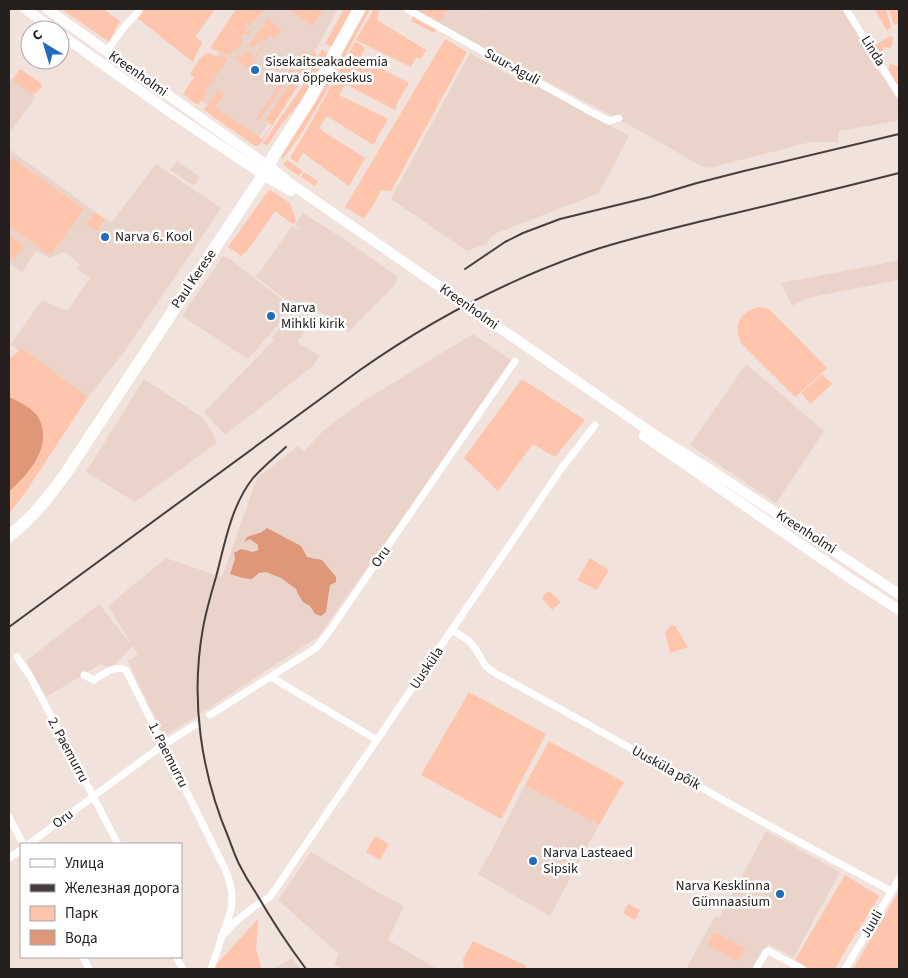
<svg xmlns="http://www.w3.org/2000/svg" width="908" height="978" viewBox="0 0 908 978" font-family="'Source Sans 3',sans-serif">
<style>
.built{fill:#ead4ca}
.green{fill:#fec4ac}
.water{fill:#de9779}
.lines{fill:none;stroke-linecap:round;stroke-linejoin:round}
.street{stroke:#fff;stroke-width:7}
.secondary{stroke:#fff;stroke-width:10}
.highway{stroke:#fff;stroke-width:12}
.rail{stroke:#453e3c;stroke-width:2}
.poi-dot{fill:#216dbc;stroke:#fff;stroke-width:2}
.labels{text-anchor:middle;dominant-baseline:central;stroke-width:5;stroke-linejoin:round;paint-order:stroke}
.street-label{font-size:14px;fill:#25201e;stroke:#fff}
.poi-label{font-size:14px;fill:#25201e;stroke:#fff;text-anchor:start}
</style>
<rect width="100%" height="100%" fill="#f1e2dc"/>
<path class="built" d="M249,9H338L318,46L256,142L191,93Z
M410,9H487L483,17L488,9H841L864,41L862,42L877,64L875,66L899,101V119L896,121L839,131L838,142H811L709,168L699,165L633,127Z
M470,53L515,78L519,77L629,136L599,193L497,233L492,236L486,244L467,251L391,199Z
M9,78L36,97L9,133Z
M9,149L111,223L156,164L221,208L125,351L88,397L10,345L42,300L67,311L90,278L77,269L80,265L65,252L49,258L36,251L22,272L9,263Z
M177,161L200,177L194,186L170,170Z
M303,213L350,243L398,277L395,285L348,332L304,300L302,303L313,310L299,327L305,332L297,342L320,356L312,367L225,435L204,412L274,340L271,338L297,308L256,277L292,226L303,232L295,225Z
M899,254V280L807,298L792,306L781,283L896,261Z
M223,256L230,259L293,308L248,359L182,316Z
M473,334L514,362L318,637L164,737L128,661L138,654L133,646L111,668L101,664L46,697L26,661L99,604L131,644L108,606L166,558L222,577L257,478L298,446L304,451L324,430L365,400Z
M746,364L824,431L776,503L690,445Z
M144,379L203,418L213,434L217,443L135,502L86,472Z
M525,785L599,825L550,916L478,874L493,848Z
M766,831L840,872L794,957L768,944L754,969H686L715,916L719,918Z
M311,852L374,890L404,906L388,940L437,969H343L334,964L339,954L278,900Z
M292,958L301,969H274L277,967Z"/>
<path class="green" d="M61,9H103L120,21L109,42Z
M140,9H215L195,37L202,42L193,62L137,18Z
M236,9H265L252,24L251,23L249,26L248,25L249,23L247,22L246,24L247,25L246,29L251,31L248,35L244,33L241,38L243,40L237,49L235,48L230,55L228,54L227,55L222,54V53L210,48Z
M288,9H324L312,26Z
M344,9H353L334,45L330,46L325,44Z
M367,9H370L323,97L301,134L283,159L281,157L317,100Z
M374,9H379L377,20L426,50L421,59L416,57L411,67L356,40Z
M416,9H448L440,21Z
M881,9L886,10L891,26L887,31L875,10Z
M889,9H899V23L895,25L893,22Z
M413,17L436,30L434,33L411,21Z
M268,19L282,29L274,39L271,36L269,37L268,36L265,40H262L252,47H250L249,49L247,48Z
M890,36L893,38L892,46L889,48L884,47L882,55L885,56L884,59L881,61L872,47Z
M445,39L467,52L391,191L381,190L375,202L364,219L345,207Z
M355,42L362,45L365,48L360,58L409,83L398,101L395,110L345,84L339,95L388,119L373,145L327,116L320,126L321,130L365,158L349,186L303,153L297,163L290,158L312,121Z
M264,43H266L248,69L235,59L237,55L239,57L243,54L244,55L246,52L247,53L249,51L250,53H253L251,56L253,58H254Z
M322,49L328,54L300,102L281,125L267,146L263,143L302,87Z
M312,50L317,54L306,73L263,140L258,146H255L204,110L218,90L224,95L215,107L262,139L272,125L265,120Z
M303,51L306,53L259,120L256,119Z
M207,53L215,55L217,57L218,56H221L223,58L224,57L228,58L204,94L206,95L199,104L197,103L196,104L183,94L194,77L190,74L200,58Z
M890,64L899,66V72L897,73L899,77V82L896,85L887,70L889,68Z
M20,69L41,83L42,87L37,92L32,94L13,81L12,80Z
M13,159L84,209L51,254L47,253L9,226V165Z
M287,160L303,171L299,176L283,165Z
M304,172L318,181L315,186L301,177Z
M270,190L290,203L296,221L293,224L275,211L247,251L241,256L228,247L268,191Z
M94,212L105,219L97,231L86,224Z
M9,235L24,245L14,259L9,256Z
M758,307L769,309L772,312L827,368L795,397L741,343C733,326 739,312 758,307Z
M22,348L88,397L27,490L9,514V359Z
M822,374L832,384L810,404L801,393Z
M522,379L585,420L555,457L533,444L498,491L464,458Z
M590,558L609,570L597,590L577,580Z
M549,591L561,602L552,610L542,598L544,596L543,595Z
M672,625L675,626L688,647L670,653L665,632Z
M469,692L546,734L501,819L421,775Z
M549,741L624,782L599,825L525,785Z
M375,836L389,844L380,860L366,852Z
M845,875L879,896C865,921 848,944 835,969H810L795,960Z
M899,891V969H853Z
M628,904L640,910L635,920L623,913Z
M258,919L256,949L262,969H212Z
M714,932L745,948L738,961L707,945Z
M473,941L527,966L525,969H464L463,959Z"/>
<path class="water" d="M9,397C18,401 28,406 35,413C40,418 43,427 43,434C44,458 25,476 9,492Z
M267,528L301,546L307,557L322,560L336,577V582L330,585L326,612L321,616L315,614L310,606L303,602L298,594L296,589L281,578L266,572L259,573L252,579L243,578L230,574L235,559L234,553L241,549L253,552L258,550V545L250,539L244,542L247,537L262,532Z"/>
<g class="lines">
<path class="street" d="M407,9L593,113L609,121L619,118
M846,9L899,94
M106,52L125,26L139,11L138,9
M452,630L469,641L475,648L485,665L493,672L555,706L770,826L891,891
M17,657L30,676L118,844
M84,675L94,680C104,674 115,664 126,670L226,871C231,884 234,896 231,910L211,969
M271,677L377,740
M210,715L316,648L328,633L515,361
M9,817L23,844
M29,844L163,745L195,725
M9,858L21,850
M221,937L234,923L255,906L270,897L532,512L561,469L595,425
M83,957L89,969
M176,957L183,969
M756,969L766,952L769,951L802,969
M845,969L899,879"/>
<path class="secondary" d="M25,9L55,30
M47,9L278,173L291,184L655,435L706,467L899,594
M60,34L167,110L273,181L291,191
M644,436L845,575L899,610"/>
<path class="highway" d="M9,536C33,518 51,495 68,470L269,166L274,155L308,102L359,9"/>
<path class="rail" d="M465,269L505,242L523,233L560,219L650,197L697,183L744,171L899,134
M286,447C275,457 263,467 253,478C231,506 225,543 216,577C211,594 206,611 203,628C190,700 201,773 229,839C232,847 235,856 239,864C244,874 250,884 256,893C271,919 288,945 306,969
M9,627L360,370C431,320 509,279 591,251C634,237 679,227 723,216C782,202 840,188 899,173"/>
</g>
<g class="poi-dot">
<circle cx="255" cy="70" r="5"/>
<circle cx="105" cy="237" r="5"/>
<circle cx="271" cy="316" r="5"/>
<circle cx="533" cy="861" r="5"/>
<circle cx="780" cy="894" r="5"/>
</g>
<g class="labels">
<g class="street-label">
<text transform="translate(873 51) rotate(58)">Linda</text>
<text transform="translate(512 67) rotate(29)">Suur-Aguli</text>
<text transform="translate(138 74) rotate(35)">Kreenholmi</text>
<text transform="translate(194 279) rotate(-56)">Paul Kerese</text>
<text transform="translate(469 307) rotate(35)">Kreenholmi</text>
<text transform="translate(806 532) rotate(33)">Kreenholmi</text>
<text transform="translate(381 557) rotate(-55)">Oru</text>
<text transform="translate(427 668) rotate(-56)">Uusküla</text>
<text transform="translate(68 750) rotate(62)">2. Paemurru</text>
<text transform="translate(168 755) rotate(63)">1. Paemurru</text>
<text transform="translate(666 768) rotate(29)">Uusküla põik</text>
<text transform="translate(63 819) rotate(-37)">Oru</text>
<text transform="translate(872 924) rotate(-59)">Juuli</text>
</g>
<g class="poi-label">
<text x="265" y="62">Sisekaitseakadeemia<tspan x="265" dy="16">Narva õppekeskus</tspan></text>
<text x="115" y="237">Narva 6. Kool</text>
<text x="281" y="308">Narva<tspan x="281" dy="16">Mihkli kirik</tspan></text>
<text x="543" y="853">Narva Lasteaed<tspan x="543" dy="16">Sipsik</tspan></text>
<text x="770" y="886" text-anchor="end">Narva Kesklinna<tspan x="770" dy="16">Gümnaasium</tspan></text>
</g>
</g>
<rect width="908" height="978" fill="none" stroke="#25201e" stroke-width="20"/>
<rect x="20" y="843" width="162" height="115" fill="#ffffff" stroke="#a8a6a5"/>
<rect x="30" y="859" width="25" height="8" fill="#ffffff" stroke="#a8a6a5"/>
<text x="65" y="868" font-size="15" fill="#25201e">Улица</text>
<rect x="30" y="884" width="25" height="8" fill="#453e3c" stroke="#a8a6a5"/>
<text x="65" y="893" font-size="15" fill="#25201e">Железная дорога</text>
<rect x="30" y="906" width="25" height="15" fill="#fec4ac" stroke="#a8a6a5"/>
<text x="65" y="918" font-size="15" fill="#25201e">Парк</text>
<rect x="30" y="930" width="25" height="15" fill="#de9779" stroke="#a8a6a5"/>
<text x="65" y="943" font-size="15" fill="#25201e">Вода</text>
<g transform="translate(45 45) rotate(322)"><circle r="24" fill="#ffffff" stroke="#a8a6a5"/>
<path d="M0-4L9 19L0 12L-9 19Z" fill="#216dbc"/>
<text y="-8" font-size="14" font-weight="bold" text-anchor="middle" fill="#25201e">С</text>
</g>
</svg>
